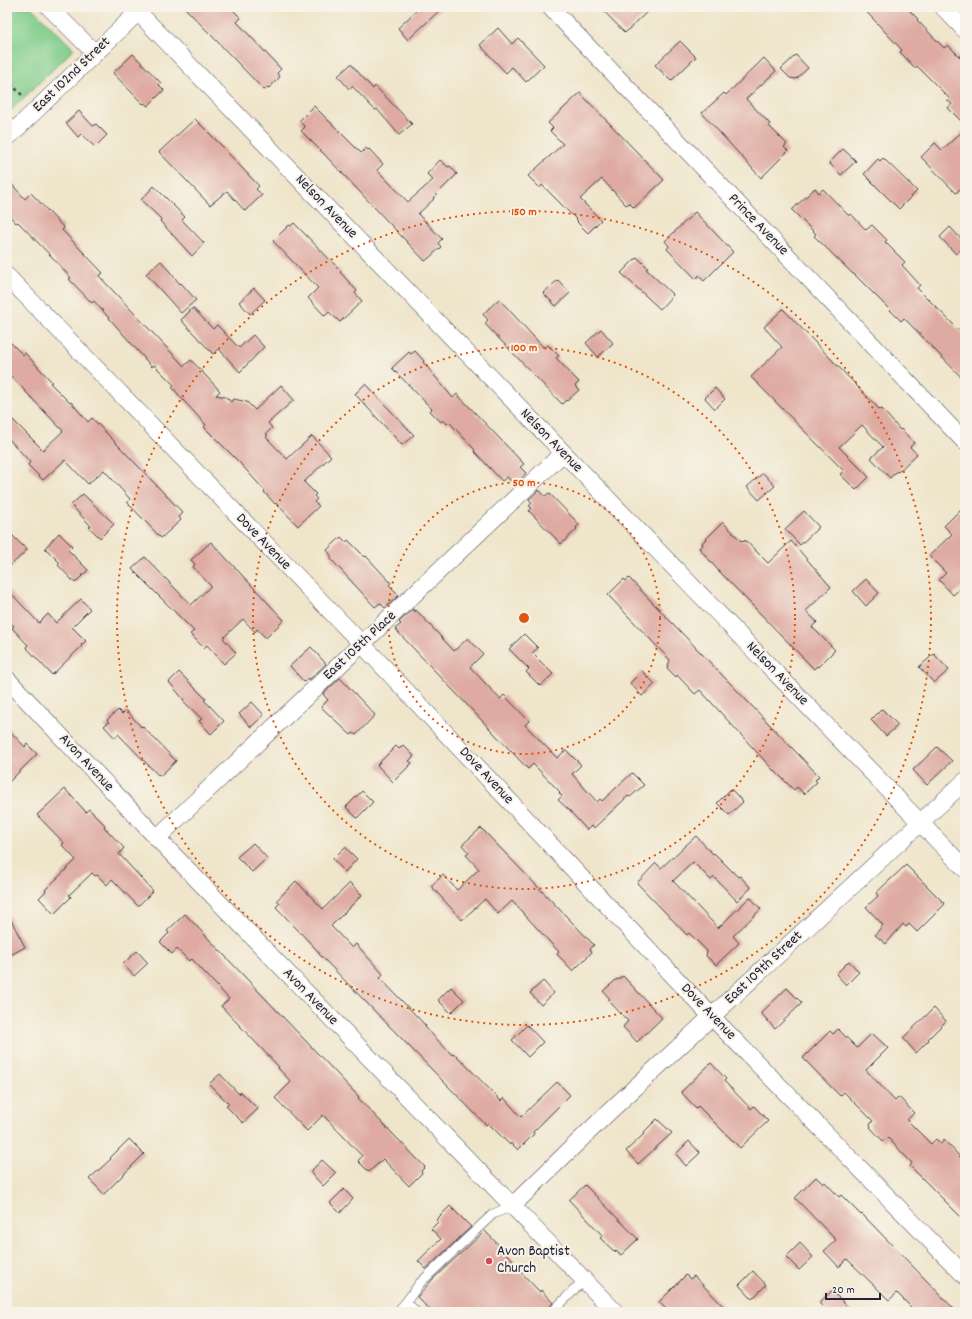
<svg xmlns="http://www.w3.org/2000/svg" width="972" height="1319" viewBox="0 0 972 1319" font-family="Dekko,sans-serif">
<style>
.green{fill:#80cd8b;stroke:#517863}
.building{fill:#deaaa1}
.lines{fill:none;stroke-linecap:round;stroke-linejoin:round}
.service-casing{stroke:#413f50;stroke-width:10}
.minor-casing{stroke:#413f50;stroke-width:18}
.path{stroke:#413f50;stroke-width:2.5;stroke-dasharray:3 3;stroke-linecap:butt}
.service{stroke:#fff;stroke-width:9}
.minor{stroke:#fff;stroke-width:17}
.ring{fill:none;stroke:#de560e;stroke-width:2;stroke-dasharray:2 4}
.poi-dot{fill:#d1495b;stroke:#f7f3e8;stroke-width:1.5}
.labels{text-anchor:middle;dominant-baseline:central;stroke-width:4;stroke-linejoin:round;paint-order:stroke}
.street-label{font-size:15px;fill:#22223b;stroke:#f7f3e8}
.poi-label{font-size:15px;fill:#22223b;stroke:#f7f3e8;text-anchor:start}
.centre{fill:#de560e;stroke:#f7f3e8;stroke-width:2}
.ring-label{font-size:12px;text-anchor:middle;font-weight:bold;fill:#de560e;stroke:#f7f3e8;stroke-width:4;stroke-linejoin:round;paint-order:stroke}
</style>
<rect width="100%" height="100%" fill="#f7f3e8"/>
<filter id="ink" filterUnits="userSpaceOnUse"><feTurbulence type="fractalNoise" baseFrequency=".025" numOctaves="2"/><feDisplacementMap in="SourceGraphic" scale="8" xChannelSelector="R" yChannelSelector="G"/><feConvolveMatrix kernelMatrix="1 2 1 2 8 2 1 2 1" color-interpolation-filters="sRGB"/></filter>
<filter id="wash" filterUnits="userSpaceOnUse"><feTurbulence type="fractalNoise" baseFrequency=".012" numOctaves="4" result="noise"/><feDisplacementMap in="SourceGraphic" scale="16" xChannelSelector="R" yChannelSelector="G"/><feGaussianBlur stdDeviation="0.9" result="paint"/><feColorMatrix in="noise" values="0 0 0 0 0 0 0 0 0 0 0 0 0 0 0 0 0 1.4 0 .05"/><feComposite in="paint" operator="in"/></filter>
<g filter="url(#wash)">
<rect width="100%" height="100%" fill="#efe5ca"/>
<path class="green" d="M7,7H31L74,49L7,114Z"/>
<g id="blocks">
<path class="building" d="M184,7H230L241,18L237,22L281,69L277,73L280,77L269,88L268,87L264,90Z
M420,7H443L408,40L398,28Z
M600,7H652L625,33Z
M862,7H906L918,19L917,20L944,48L948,45L965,62V125L948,108L952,104L947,100L949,98L917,66L915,68L900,52L902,50Z
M498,28L512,44L518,38L544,65L526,82L512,67L506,73L480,45Z
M680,41L696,57L671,81L655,65Z
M133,54L161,83L159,85L164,90L148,106L144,103L143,104L113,73Z
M796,55L808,68L796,79L790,78L781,69Z
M764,58L776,71L746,99L770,124L768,125L787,144L784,147L788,151L761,178L702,113L724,93L726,95Z
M351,64L373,89L375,86L412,124L399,135L377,109L375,110L352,86L349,89L338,76Z
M580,93L664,180L634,208L629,203L626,205L602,179L580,199L601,220L588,233L577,222L578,221L542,185L540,188L528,176L563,144L550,131L553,128L548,123Z
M314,106L361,153L366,148L368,150L369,149L383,164L377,170L408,202L433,180L427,174L440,160L448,167L450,166L457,174L433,198L434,199L418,214L442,239L438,243L441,247L429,258L425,261L324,154L301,131L305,127L299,121Z
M79,111L93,126L96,124L107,135L95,147L81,134L78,137L66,123Z
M195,119L226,150V151L259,186L256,189L262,195L245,211L227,191L210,205L159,152Z
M965,129V184L956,193L921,157L935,143L942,150Z
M843,149L856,161L841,175L829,163Z
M883,158L917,191L899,209L864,174L878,159L880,161Z
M7,179L25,199L31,193L64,228L62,230L103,273L99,276L184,366L191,360L220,391L216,395L226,397L231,402L234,399L247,402L255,410L281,385L294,400L268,423L272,428L266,434L268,435L266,437L287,459L312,436L331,456L304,482L316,494L314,496L317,499L314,502L319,506L298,526L276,503L275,504L264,492L265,491L239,462L204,427L206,425L184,401L172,387L174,385L154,365L152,367L94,301L92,303L69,279L71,278L53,258L18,222L16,223L7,213Z
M154,186L185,217L182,220L204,243L192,256L160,221L161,219L141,200Z
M815,188L819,193L823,189L849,216L851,214L866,230L872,225L887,240L885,242L905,262L902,265L920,285L917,288L965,336V381L904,318L901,321L854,274H853L814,236L816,234L792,210Z
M695,212L733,252L704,281L699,275L696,279L667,249L669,246L665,241Z
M294,223L341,271L340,272L357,291L355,293L362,301L340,322L329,312L325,316L308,298L318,288L273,241L289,225L291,226Z
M950,227L965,243V246L956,254L940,237Z
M637,257L648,268L646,269L673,295L660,309L621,273Z
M161,261L180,284L181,283L196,300L181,313L146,274Z
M558,280L570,293L556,306L543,293Z
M254,288L265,300L250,314L239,302Z
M499,299L544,348L548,345L559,356L556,358L579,382L575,386L579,390L567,401L566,400L562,404L485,324L488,320L483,314Z
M193,308L213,329L217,325L239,348L253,335L264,347L240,372L219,349L213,354L181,320Z
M783,309L880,410L882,409L900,430L901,429L914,443L910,447L917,454L898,472L897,471L890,478L871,458L883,447L862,425L839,447L869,477L856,490L840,474L844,471L751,377L782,347L764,327Z
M601,329L613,343L598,357L586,343Z
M7,339L23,355L25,353L52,382L50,383L70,403L71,402L88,422L92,418L183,513L179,517L181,520L161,538L127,502L130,499L104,470L88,484L65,460L43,480L28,465L30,462L7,437V414L43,450L63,431L7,372Z
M415,351L424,361L423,362L453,398L457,394L524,464L520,467L526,473L515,485L507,477L502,481L474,451L475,450L449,422L447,424L443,420L441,422L430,411L432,409L392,368L409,352L411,354Z
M365,384L414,435L402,445L355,394Z
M715,388L725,399L715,409L705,398Z
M763,473L775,486L759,500L747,487Z
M539,490L545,496L549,493L579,524L576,528L577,529L561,544L529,511L532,508L529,506L532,503L529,499Z
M83,494L114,524L100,538L89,527L91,526L71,505Z
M965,505V584L953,595L939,580L946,573L929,556L952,534L944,526Z
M804,511L819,527L800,545L785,529Z
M723,522L741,541L742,540L744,542L745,540L768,563L791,541L831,587L806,611L817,622L812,627L835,650L818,667L817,666L814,669L717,569L699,548L703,545L702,543Z
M7,530L27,550L7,569Z
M59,533L72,546L68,550L88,570L75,583L58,565L60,563L45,548Z
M341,537L346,542L348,540L365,557L366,556L391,583L389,585L399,595L385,608L380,603L375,607L330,558L332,557L327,550Z
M211,542L284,620L266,638L257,629L255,632L243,619L223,638L236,653L224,664L207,645L204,648L190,634L194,631L132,569L145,557L191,605L211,586L193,567L195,564L191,560Z
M629,578L819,776L815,780L817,782L804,794L797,787L794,790L774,770V771L700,690L695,694L677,675L676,677L667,668L670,660L608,595L624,579L626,581Z
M866,579L879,593L866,606L853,591Z
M7,589L39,623L48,614L56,623L81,599L90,609L72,627L86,641L81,645L82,646L52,675L26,647L28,645L12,628L14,626L7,619Z
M413,609L415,612L416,610L454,651L468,638L483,654L470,667L500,699L504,695L529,721L525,725L557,758L566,750L581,765L572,774L597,802L600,799L602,801L632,773L644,785L630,797L628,796L594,828L591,826L587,830L569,810L558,800L562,796L559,793L560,792L533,764L528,769L395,629L401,624L399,622Z
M524,634L538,648L532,653L553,674L540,686L526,672L529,669L509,649Z
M311,647L326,664L309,680L308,678L304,682L290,666Z
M934,654L949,670L934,683L919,667Z
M642,671L655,684L642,696L630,683Z
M179,672L206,699L204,700L224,721L211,734L199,721L202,719L183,701L184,700L169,682Z
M340,678L375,715L356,735L353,733L351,735L321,707L328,700L323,694Z
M252,702L264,715L251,727L239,714Z
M882,709L898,725L886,736L871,720Z
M118,710L122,714L126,710L141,727L142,726L176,761L160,776L159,774L158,775L118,734L115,738L104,726L109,722L107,720Z
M7,728L25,747L27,744L37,754L7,784Z
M403,745L414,756L409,761L412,763L393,782L377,765L396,746L399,749Z
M937,747L952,761L927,785L913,770Z
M65,789L86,812L89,809L105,825L104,827L124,848L119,854L153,891L138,906L112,879L107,885L97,875L95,876L92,873L69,895L71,897L54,914L39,898L46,891L45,890L76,860L62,845L64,843L37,815Z
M731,789L743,802L729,815L717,803Z
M362,791L373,802L357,818L346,807Z
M481,828L594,945L590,949L592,952L573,971L557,954L559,952L512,901L498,914L485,899L462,920L431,886L443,875L457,890L479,869L466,855L469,853L462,845Z
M696,836L713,854L714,853L738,877L740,876L751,888L737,901L714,877L711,880L693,862L673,881L718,928L750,897L761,909L733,936L739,943L716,965L706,956L707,951L689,933L687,935L637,883L656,863L661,868Z
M253,843L267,858L252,872L237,857Z
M345,847L357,859L345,872L333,859Z
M906,865L945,904L917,932L909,924L906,927L903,924L886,944L875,935L883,925L866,907L878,896L876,893Z
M296,881L323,909L350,883L362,895L331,926L352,948L356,944L383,974L380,978L426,1026L425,1027L452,1055L453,1054L455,1056L456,1055L501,1101L504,1098L521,1117L557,1082L570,1095L533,1132L534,1134L518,1150L511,1143L510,1145L488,1123L486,1125L319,954H320L315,948L276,907L280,903L277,900Z
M7,912L25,947L7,957Z
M185,914L359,1097L358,1098L425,1167L421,1171L422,1173L409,1186L383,1159L369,1172L358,1161L362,1156L323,1115L307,1131L275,1098L291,1082L278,1068L279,1067L221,1006L229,999L192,959L189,961L177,949L172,954L160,942L169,933L167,931Z
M137,951L148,963L134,976L123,964Z
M849,961L859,972L846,985L836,974Z
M623,976L662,1018L637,1042L623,1027L628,1021L608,1000L610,999L603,991L617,979L618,980Z
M543,981L554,993L541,1005L530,993Z
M451,987L464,1000L451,1013L438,1000Z
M787,988L802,1003L775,1029L761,1013Z
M934,1008L946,1021L928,1039L929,1040L916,1053L903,1038Z
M527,1025L543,1042L528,1057L512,1040Z
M838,1029L857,1048L870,1035L871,1036L873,1034L888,1048L866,1070L895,1101L899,1097L914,1113L907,1120L931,1144L936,1139L941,1144L944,1140L965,1162V1221L910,1166L912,1163L888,1138L883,1141L870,1127L871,1126L870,1124L873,1121L844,1092L840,1096L803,1058L830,1031L833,1034Z
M711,1063L726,1079L724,1081L751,1109L754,1106L768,1121L740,1148L698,1106L696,1108L681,1092Z
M220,1074L239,1094L241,1092L258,1109L243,1123L226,1106L229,1104L209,1084Z
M657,1119L672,1133L638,1164L626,1151L645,1133L644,1132Z
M129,1139L144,1154L104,1194L89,1179L111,1159L110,1158Z
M689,1141L700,1153L686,1166L676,1154Z
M322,1160L336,1173L323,1186L310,1172Z
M816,1177L823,1184L825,1182L839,1197L841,1195L861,1215L862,1214L957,1312H916L897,1293L889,1300L847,1259L839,1267L824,1251L836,1240L795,1198Z
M585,1185L638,1239L621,1255L616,1251L615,1252L600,1238L603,1236L569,1200Z
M344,1189L353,1199L340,1213L330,1203Z
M450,1206L471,1227L426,1269L418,1261L441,1239L431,1229L438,1222L436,1220Z
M485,1231L514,1261L512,1263L540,1292L541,1290L553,1303L545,1312H432L417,1297L434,1278Z
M800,1243L813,1257L799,1270L786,1257Z
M753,1271L766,1285L752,1299L739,1285Z
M686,1275L690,1279L694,1276L729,1312H669L659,1302Z
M832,1291L853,1312H828L819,1303Z"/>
</g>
</g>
<g filter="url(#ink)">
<use href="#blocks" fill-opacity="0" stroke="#413f50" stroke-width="1"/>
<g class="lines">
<defs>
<path id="service" d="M406,1302L416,1312
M397,1312L406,1302L420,1283L493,1214L512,1206
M552,1312L584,1280"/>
<path id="minor" d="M49,7L95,53
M550,7L965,442
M943,7L965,30
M7,138L138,12L965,869
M7,276L362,644L712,1017L965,1276
M7,679L157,838L615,1312
M157,838L563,453
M512,1206L611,1110L965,781"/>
</defs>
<use href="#service" class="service-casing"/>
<use href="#minor" class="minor-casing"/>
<path class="path" d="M7,80L22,95"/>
<use href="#service" class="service"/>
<use href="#minor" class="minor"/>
</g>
</g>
<g class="ring">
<circle cx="524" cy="618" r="136"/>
<circle cx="524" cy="618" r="271"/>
<circle cx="524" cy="618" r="407"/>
</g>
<circle class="poi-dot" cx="489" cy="1261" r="4"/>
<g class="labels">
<g class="street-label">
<text transform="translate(72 75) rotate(-44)">East 102nd Street</text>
<text transform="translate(326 207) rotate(46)">Nelson Avenue</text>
<text transform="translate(758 225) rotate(46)">Prince Avenue</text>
<text transform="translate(551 441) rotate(46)">Nelson Avenue</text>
<text transform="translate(263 542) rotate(46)">Dove Avenue</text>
<text transform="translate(360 646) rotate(-43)">East 105th Place</text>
<text transform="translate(777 674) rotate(46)">Nelson Avenue</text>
<text transform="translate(86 763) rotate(47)">Avon Avenue</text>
<text transform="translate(486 776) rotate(47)">Dove Avenue</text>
<text transform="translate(764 968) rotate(-43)">East 109th Street</text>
<text transform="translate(310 997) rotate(46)">Avon Avenue</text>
<text transform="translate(708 1012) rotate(46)">Dove Avenue</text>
</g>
<g class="poi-label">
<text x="497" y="1252">Avon Baptist<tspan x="497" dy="17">Church</tspan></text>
</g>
</g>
<circle cx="524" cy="618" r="6" class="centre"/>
<g class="ring-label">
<text x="524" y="215">150 m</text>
<text x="524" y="351">100 m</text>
<text x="524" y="486">50 m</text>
</g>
<rect width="972" height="1319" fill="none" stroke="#f7f3e8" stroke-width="24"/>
<path d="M826 1293v6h54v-6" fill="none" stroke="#22223b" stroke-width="2"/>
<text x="832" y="1293" font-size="12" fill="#22223b" stroke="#f7f3e8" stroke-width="3" paint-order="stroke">20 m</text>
</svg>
